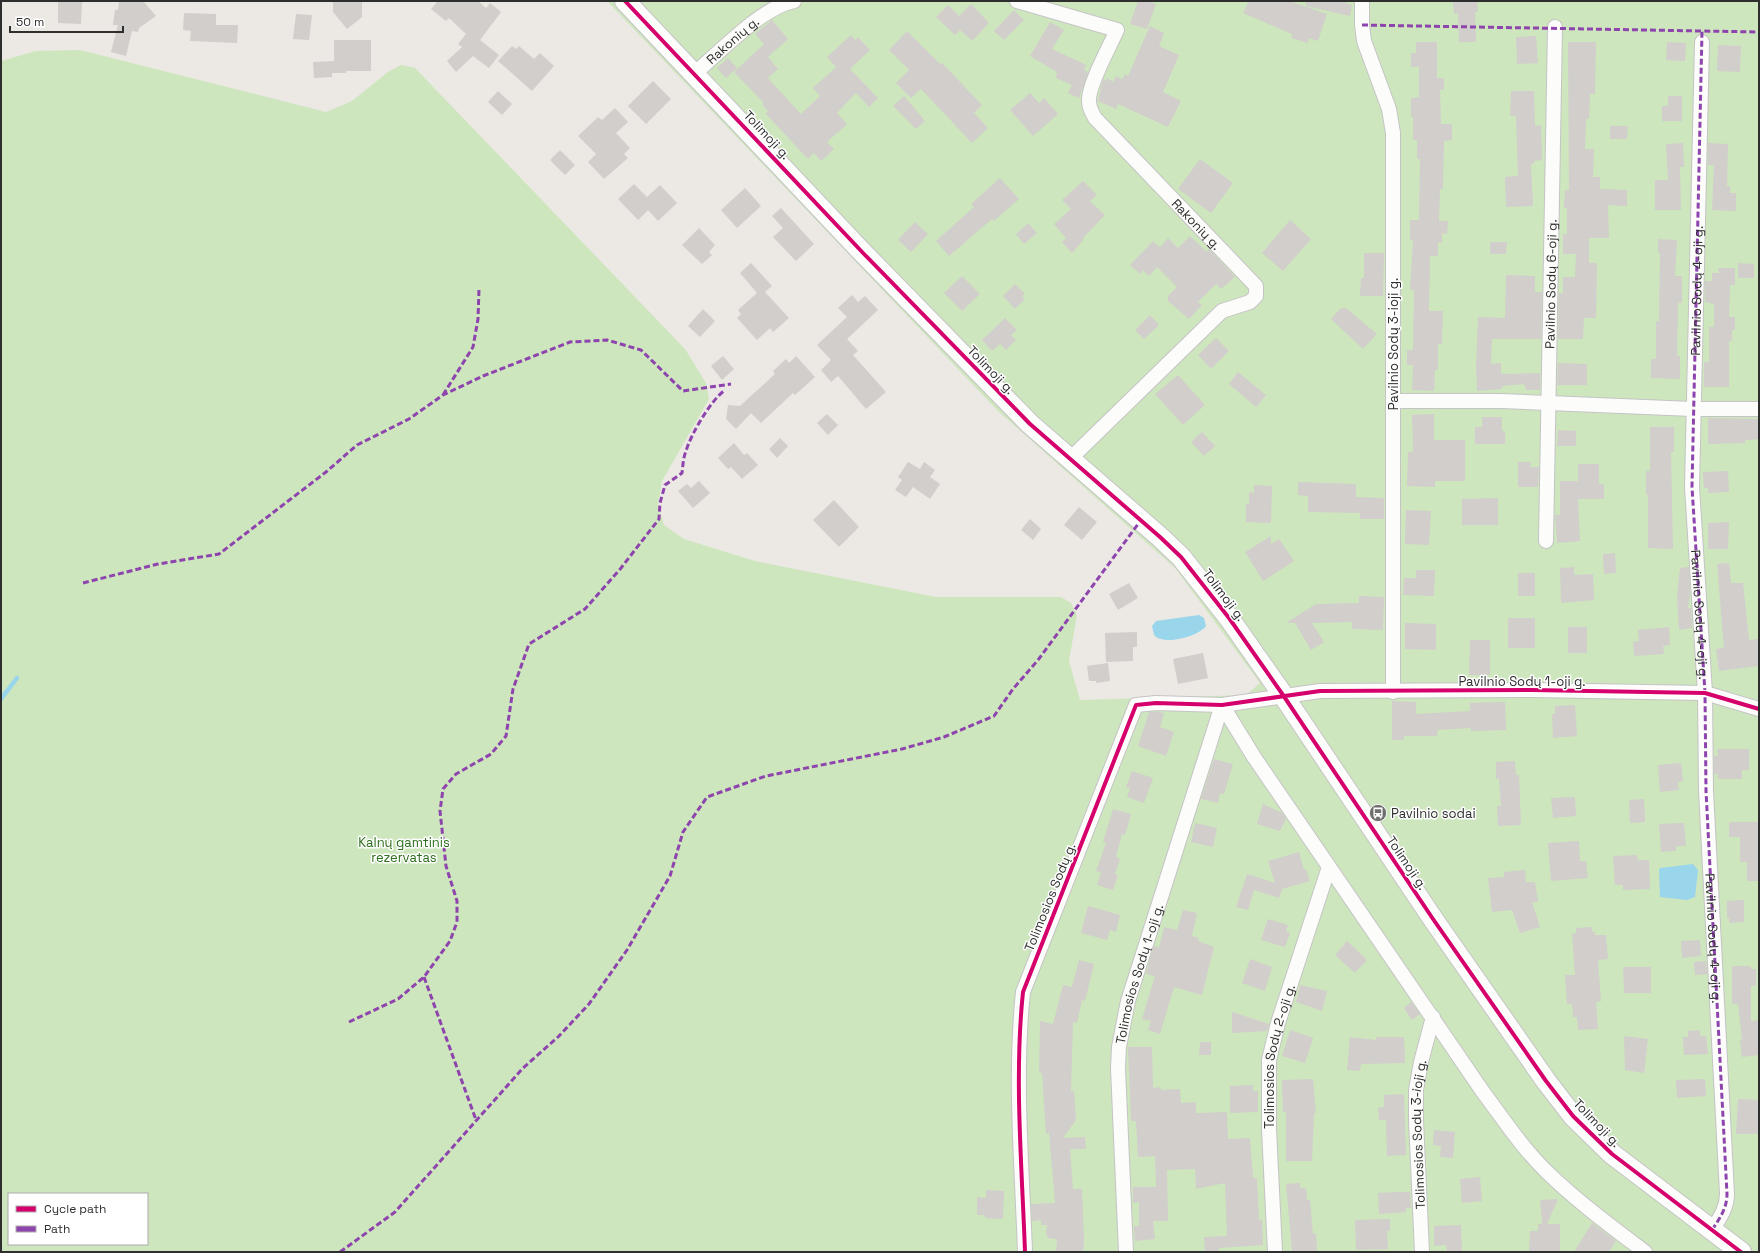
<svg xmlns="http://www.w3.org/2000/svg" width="1760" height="1253" viewBox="0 0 1760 1253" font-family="'Space Grotesk',sans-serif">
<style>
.green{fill:#cee6be;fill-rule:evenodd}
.water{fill:#99d6ec}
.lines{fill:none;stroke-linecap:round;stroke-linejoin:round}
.stream{stroke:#99d6ec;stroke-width:4.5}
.building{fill:#d1cecb}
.street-casing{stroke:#c5c4c5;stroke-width:16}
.secondary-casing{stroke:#c5c4c5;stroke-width:22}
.street{stroke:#fcfcfb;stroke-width:14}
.secondary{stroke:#fcfcfb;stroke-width:20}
.quiet{stroke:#8e44ad;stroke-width:3;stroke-dasharray:6 3;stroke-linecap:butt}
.cycleway-casing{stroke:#fff;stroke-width:6}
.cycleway{stroke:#d6006c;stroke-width:4}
.labels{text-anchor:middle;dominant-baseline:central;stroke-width:3;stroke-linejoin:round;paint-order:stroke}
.street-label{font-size:13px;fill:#2e2e2e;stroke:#fff}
.poi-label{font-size:13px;fill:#2e2e2e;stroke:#fff;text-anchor:start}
.park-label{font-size:13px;fill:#2c6e1b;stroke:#fff}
</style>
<rect width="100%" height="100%" fill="#ece8e4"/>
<path class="green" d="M607,1H1759V1252H1V61L36,51L80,50L326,112L352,101L388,72L401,65L415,68L685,349L706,383L709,399L662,481L658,505L664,525L684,539L755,561L936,597H1061L1071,603L1077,615L1069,661L1080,700L1246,695L1260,683L1175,568L998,411ZM9,1194H147V1244H9Z"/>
<path class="water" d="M1199,615L1204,618L1206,626C1198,637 1163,646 1154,635L1152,626L1156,621Z
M1693,864L1698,870L1695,897L1687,900L1660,897L1659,870L1660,868Z"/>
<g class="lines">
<path class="stream" d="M1,699L17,678"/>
</g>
<path class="building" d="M58,1H82L81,24L58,23Z
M119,1H143L156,16L139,28L138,32L132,31L126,56L111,52L118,25H113L115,10H118Z
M333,1H362V17L347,29L333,12Z
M438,1H478L486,8L490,3L501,12L480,40L499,55L489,68L473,56L456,72L447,61L462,47L458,44L466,34L449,18L446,21L431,9Z
M1138,1H1147L1156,4L1147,29L1130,24Z
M1249,1H1289L1327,14L1318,41L1309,38L1308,43L1291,38L1292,34L1243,13Z
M1306,1H1346V3L1352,5L1350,16L1306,6Z
M1453,1H1477L1478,12H1475L1476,42H1459L1458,13L1454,14Z
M971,4L989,23L972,41L960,30L955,35L936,17L948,5L959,16Z
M1014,10L1024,20L1004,40L994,31Z
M184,13L216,14V25H238L237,43L190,41L191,31L183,30Z
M296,14L312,15L309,40L293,39Z
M772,20L788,39L768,57L778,69L768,78L801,114L820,96L813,88L836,67L827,57L851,35L855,40L858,37L870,50L850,69L878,98L869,107L856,93L837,113L847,124L827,142L834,149L821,161L814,153L808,159L766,114L768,111L762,104L764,103L734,72L764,44L755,34Z
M1050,22L1064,30L1052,49L1086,65L1084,70L1088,72L1079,98L1068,93L1072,85L1056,78L1057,72L1030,56Z
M1150,26L1164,33L1159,46L1179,55L1163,92L1181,101L1168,127L1118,104L1116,109L1098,101L1103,79L1106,81L1107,78L1113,82L1116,76L1122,79L1125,74L1128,76Z
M907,31L940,64L942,63L982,105L974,113L988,128L972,143L921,89L911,98L896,83L909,70L889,50Z
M1536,36L1538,63L1517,64L1516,37Z
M334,40H371V71H346V73H332V77L314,78L313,62L334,61Z
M1416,42H1437V78H1444V90H1440L1441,124H1452V140L1444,141L1443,189H1440L1439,221H1448L1447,234L1442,233V243L1438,242V256H1430L1429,311H1443L1442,344H1438V370H1435L1434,391L1412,390L1413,365H1407V350H1413L1414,290H1410L1413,240H1410V220H1419L1420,159H1417V140H1413V117H1411V98L1419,97V67H1411V53H1416Z
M1568,42H1596L1595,94H1590L1589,119H1586L1585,149H1594L1593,177H1600V189L1627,190V206L1608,205L1609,238H1589V263H1597L1596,318H1584L1583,339H1558L1559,293H1563V277H1575L1576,254H1563V234H1567V208H1564L1565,190H1569Z
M1667,42L1686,43L1685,61L1666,60Z
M1718,45L1741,46L1740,72L1717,71Z
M512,46L516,49L519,46L534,59L540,53L554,66L532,91L498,61Z
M728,58L737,68L726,78L717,68Z
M653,81L671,99L646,124L628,106Z
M498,91L512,104L502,115L488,102Z
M1511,91H1534L1535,126L1541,125L1542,160L1534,161V164H1531L1533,206L1506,207L1505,177L1518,176L1516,116H1510Z
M1030,93L1039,103L1044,98L1058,114L1033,136L1010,110Z
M904,96L925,121L916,129L893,106Z
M1668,96H1682V121H1662V106H1668Z
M615,108L628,122L616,133L630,148L624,154L628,158L604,179L588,162L596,154L578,136L598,117L602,120Z
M1610,126H1628L1627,139H1610Z
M1683,143L1684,167H1680L1681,210H1655V180H1668L1666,144Z
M1708,143L1728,144L1727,186H1730V193H1736V211L1712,210L1714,165H1708Z
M560,150L575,165L565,175L550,160Z
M1200,159L1233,183L1211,213L1178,189Z
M1000,178L1019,199L994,221L992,219L949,256L936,241L974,207L971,204Z
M1083,181L1097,195L1090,201L1105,215L1083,238L1084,239L1072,253L1062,242L1066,238L1054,224L1071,209L1062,200Z
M634,184L647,197L660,185L677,203L658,221L648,210L638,220L618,199Z
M745,188L761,206L737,228L721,210Z
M781,208L814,244L796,261L773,237L783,228L772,216Z
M1290,220L1311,239L1283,271L1262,253Z
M915,222L928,234L911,252L898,240Z
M1028,223L1037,233L1024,244L1016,234Z
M699,228L715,245L709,252L712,255L702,264L682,245Z
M1190,236L1207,252L1209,249L1235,277L1221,289L1216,284L1198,302L1202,305L1189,319L1168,301V296L1177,287L1157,267L1149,276L1143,270L1140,274L1130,265L1153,241L1160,247L1168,238L1178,248Z
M1658,239L1677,240L1675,276H1682V303H1678L1677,356H1680V379L1651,378V359H1656V321H1659L1660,253H1658Z
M1490,242H1507L1506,254H1490Z
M1364,253H1384L1383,296H1360L1361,278H1364Z
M751,263L772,286L765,292L789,318L773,332L770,328L757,340L737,318L741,314L738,310L757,293L740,273Z
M1738,263L1754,264V278H1738Z
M1718,268H1735V285H1730L1729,317H1735V330H1732V341H1729V387H1704V362H1709V327H1714V304L1705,302V281H1712V273H1719Z
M1506,275L1535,276V292H1542L1541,339H1492L1491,364L1501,363V373L1505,374L1540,373V390H1526L1524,384L1502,386V389L1477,391L1476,365L1478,317L1505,318Z
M962,276L980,294L962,311L944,293Z
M1015,284L1025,294L1022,296L1025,299L1015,309L1003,296Z
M852,295L858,302L865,296L878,310L847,339L858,351L853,355L886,392L866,409L838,376L831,382L821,370L831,360L817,345L847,317L838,308Z
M1341,308H1346L1377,334L1363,349L1331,319Z
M703,309L715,321L700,337L688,326Z
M1150,315L1159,325L1144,339L1135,330Z
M1005,318L1017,330L1011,335L1016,340L1006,350L1000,344L992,351L982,340Z
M1216,338L1229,351L1211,369L1198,355Z
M723,356L734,369L722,380L711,366Z
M796,356L815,377L795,395L793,393L761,423L751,413L736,429L726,419L728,405L740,406L775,374L773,371L786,359L789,363Z
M1558,363L1587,364V385H1557Z
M1238,372L1266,395L1256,407L1229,384Z
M1178,375L1205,405L1183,425L1155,394Z
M827,414L838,425L828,435L817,423Z
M1434,414V440H1465V481H1435V487L1407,486L1408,452H1413L1412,415Z
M1482,417H1502V431H1505V444H1475V427H1482Z
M1708,418L1759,419V439L1745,440V443L1708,444Z
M1650,427H1674V452H1671L1673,549L1648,548V495H1646V471H1650Z
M1558,430L1576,431V446H1557Z
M1202,432L1215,446L1204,456L1191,442Z
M780,438L788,446L777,458L769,449Z
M734,443L744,455L747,453L758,465L742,479L731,467L728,469L718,458Z
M908,462L920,469L924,462L935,470L930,477L940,484L930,499L913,487L906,497L895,490L902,480L898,477Z
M1518,462H1531L1530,467H1539L1538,487H1518Z
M1578,464H1599V484H1604V499H1578L1580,541L1557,543L1555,515H1560V481H1578Z
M1728,471L1729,492L1708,493V488H1704L1703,472Z
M699,481L710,493L693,508L678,491L687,484L691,488Z
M1298,482L1356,484V497L1384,498V519H1360V513L1308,512V496L1298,495Z
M1254,485L1272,486L1271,523L1246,522V504L1249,505V492L1254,493Z
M1498,498V525H1462V499Z
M834,500L859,527L839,547L813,520Z
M1079,507L1097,522L1082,540L1064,525Z
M1406,510L1431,511L1429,545L1405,544Z
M1030,519L1041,529L1033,540L1021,530Z
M1729,522L1728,549H1708V523Z
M1271,536V544L1279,539L1294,561L1263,581L1245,552Z
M1615,553L1616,573L1604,574L1603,554Z
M1729,563L1731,583H1743L1749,640L1758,639L1759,666L1719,671L1716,649L1724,648L1717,564Z
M1574,567V575L1593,574L1594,600L1561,603L1560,568Z
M1689,567L1690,592L1688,608H1691L1692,628L1679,630L1677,594L1680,568Z
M1416,570H1435L1434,596L1403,595L1404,578H1416Z
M1518,573H1535V596H1518Z
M1129,583L1138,598L1118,610L1109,594Z
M1359,596L1384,597L1383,630L1352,629V622L1312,623L1324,642L1311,650L1295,623H1286L1316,604L1359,603Z
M1508,618H1535V648H1508Z
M1405,623L1436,624V650L1405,649Z
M1568,627H1587V653H1568Z
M1669,627L1670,645L1663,646L1664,654L1634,656L1633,642L1639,641L1638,630Z
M1137,632V647H1133V661L1106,662L1105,633Z
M1470,640H1490V675H1469Z
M1203,653L1208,678L1178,684L1173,659Z
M1108,663L1110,681L1096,683V681H1089L1087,666Z
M1392,701L1416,702V714L1470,711V703L1505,702L1506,730L1471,731V728L1438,730L1437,736H1404V740H1392Z
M1575,705L1577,736L1553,738L1552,714H1555V706Z
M1149,712H1158L1164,713L1160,727L1174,732L1166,756L1138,746Z
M1717,749H1749V770H1742V779H1718V774H1714V756H1718Z
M1214,759L1233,764L1224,794L1220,793L1218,803L1201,799Z
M1515,761L1516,775H1519L1521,825L1498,826L1497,806H1501L1499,779H1496V762Z
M1681,763L1683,781L1678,782L1679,790L1660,792L1658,765Z
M1132,771L1153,778L1144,803L1127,797L1130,788L1126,787Z
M1575,797L1576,816L1553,818L1551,798Z
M1644,799L1645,822L1630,823L1629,800Z
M1263,804L1282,813L1286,819L1280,831L1257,824Z
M1113,809L1131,814L1125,835L1122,834L1116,857L1120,859L1115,874L1118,875L1113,890L1097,885L1101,872L1096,871L1106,843L1103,842Z
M1729,822H1759V881H1747V862H1740V837H1729Z
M1195,823L1217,828L1213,847L1191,842Z
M1684,823L1686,846H1676V851L1661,852L1659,824Z
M1579,841L1580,861H1586L1588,878L1551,881L1548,843Z
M1299,852L1304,870L1306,869L1310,881L1282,889L1279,898L1254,890L1248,910L1236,907L1247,874L1275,883L1268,861Z
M1637,855L1638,860H1649L1650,889L1623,890V885H1615L1613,856Z
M1525,870L1526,882H1535L1538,902H1532L1540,927L1520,933L1512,910L1492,912L1488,878L1504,877V872Z
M1744,900V922L1729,923V918H1727V901Z
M1088,906L1120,915L1116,932L1110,930L1107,940L1081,933Z
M1183,910L1197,913L1192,936L1199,938L1198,941L1214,947L1202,995L1174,987L1160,1034L1148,1030L1151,1021L1142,1019L1155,976L1146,974L1154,946L1159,948L1164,927L1177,930Z
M1268,919L1288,925L1286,931L1290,933L1285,947L1261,940Z
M1592,927V932L1595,931V935H1606L1608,959L1598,960L1601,1001L1596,1002L1598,1029L1578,1030L1577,1017H1573L1572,1004H1567L1565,975H1575L1572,934L1576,933V928Z
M1700,940L1701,956L1682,958L1681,941Z
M1347,941L1367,960L1355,973L1335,955Z
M1250,959L1272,967L1265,991L1242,983Z
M1079,960L1094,964L1085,1001L1082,1000L1077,1023L1073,1022L1071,1091H1074L1076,1120L1063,1138L1085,1137L1086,1149H1070L1073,1189H1082L1084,1241L1083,1252H1056L1057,1239L1048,1238L1046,1234L1047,1225H1041V1220L1032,1221L1031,1204L1055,1203L1049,1133L1046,1134L1042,1073H1039L1040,1021L1053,1024L1063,985L1072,987Z
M1706,961L1707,974L1695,975L1694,962Z
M1732,966H1751V969H1756V986H1751V1021L1759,1020V1055L1742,1057L1740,1040H1742L1738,1004H1732Z
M1623,967H1651V993H1624Z
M1300,985L1327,991L1322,1011L1296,1002Z
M1411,1002L1420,1014L1412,1020L1404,1008Z
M1232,1012L1269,1024L1267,1031L1232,1033Z
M1290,1030L1313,1038L1305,1063L1282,1056Z
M1700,1030V1036H1706L1708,1054L1684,1055L1683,1037H1688V1031Z
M1624,1036L1648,1039L1644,1073L1625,1070Z
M1350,1037L1376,1040V1037H1404L1405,1063L1361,1064L1360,1071L1347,1070Z
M1200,1042H1211V1055H1199Z
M1128,1047H1152L1153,1088L1161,1087V1090L1180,1089L1181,1103L1196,1102V1113L1227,1112L1228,1139L1250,1138L1253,1178H1257L1259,1220L1262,1219L1263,1245L1219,1248V1252H1205L1204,1237L1227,1236L1225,1183L1196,1189L1195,1169L1167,1170L1168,1221H1153L1155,1239L1135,1241L1134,1226H1139V1202L1133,1203V1187H1156L1155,1156L1138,1157L1136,1121H1131Z
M1313,1079L1316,1113H1314L1312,1161H1286V1112H1283L1282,1080Z
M1705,1079L1706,1096L1677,1098L1676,1080Z
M1253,1085V1091H1258V1112L1230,1113V1086Z
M1404,1094L1406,1155L1387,1156L1386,1120H1379L1378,1108L1384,1107V1095Z
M1738,1099L1759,1100V1134H1736Z
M1434,1130L1455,1132L1453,1158L1440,1157L1441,1146L1433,1145Z
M1480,1177L1482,1201L1462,1203L1460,1179Z
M1300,1183V1188H1306L1307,1200H1310L1313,1234L1316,1233L1317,1252H1292L1286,1184Z
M986,1190L1004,1191L1003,1219L985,1218V1215H977V1197L986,1198Z
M1401,1192H1410L1411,1208H1406V1212L1379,1214L1378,1193Z
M1558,1199L1547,1224H1560V1252H1529L1530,1231H1538V1224H1542L1540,1200Z
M1390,1219V1231H1387L1388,1249L1356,1250L1355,1220Z
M1592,1223L1616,1241L1609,1252H1574Z
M1461,1225L1462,1252H1447L1446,1245L1434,1246V1226Z"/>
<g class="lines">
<defs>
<g id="street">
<path id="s1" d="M1017,1L1117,30C1110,46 1088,85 1089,101C1089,108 1092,113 1095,118L1256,286V296L1250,302L1222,311L1070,459"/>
<path d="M1362,1V25L1364,41L1389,109L1393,133V692"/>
<path id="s2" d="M1702,42L1692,487L1705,693L1706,791L1727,1194C1727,1208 1720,1218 1712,1230"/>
<path id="s3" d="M695,73C720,52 762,7 794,1"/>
<path d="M1394,401H1501L1693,409H1759"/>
<path id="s4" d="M1546,541L1555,27"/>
<path d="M1222,705L1254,757L1483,1092C1504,1120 1523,1149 1548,1173C1578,1202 1612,1227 1645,1252"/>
<path d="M1025,1252C1022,1166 1014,1078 1023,992L1136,705L1156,703L1222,705L1320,691L1531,690L1705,693L1759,709"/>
<path id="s5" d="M1126,1252L1118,1068L1119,1047L1128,1001L1222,705"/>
<path id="s6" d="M1275,1252L1269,1129V1060L1278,1023L1329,867"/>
<path id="s7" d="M1422,1252L1416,1120V1090L1421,1062L1433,1017"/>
</g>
<path id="secondary" d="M625,1L864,254L1030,424L1160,537L1181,557L1229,618L1283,695L1433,919L1546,1081L1573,1116L1612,1154L1741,1252"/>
</defs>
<use href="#street" class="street-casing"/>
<use href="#secondary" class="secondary-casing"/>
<use href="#street" class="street"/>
<use href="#secondary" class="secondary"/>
<g class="quiet">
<path d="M1362,25L1702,31"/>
<path d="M443,395L473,347L478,319L479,289"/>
<path d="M83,583L158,564L219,554L326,472L357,445L409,419L443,395L483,376L570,342L607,340L641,350L683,391L731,384"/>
<path d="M424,977L476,1120"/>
<path d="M349,1022L398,999L424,977L450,941L457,922V901L446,866L440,811L443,789L456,774L491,754L506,736L513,689L529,644L585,609L621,568L659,519L660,503L665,485L682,473C683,466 683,458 686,451C691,434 711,400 725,390"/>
<path id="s8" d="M1712,1230C1720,1218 1727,1208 1727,1194L1706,791L1705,693L1692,487L1702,31L1759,32"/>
<path d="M340,1252L395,1212L523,1068L558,1037L589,1004L627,950L670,876L683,832L707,797L766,776L902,749L944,737L994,716L1013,689L1038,660L1141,520"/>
</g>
<defs>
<path id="cycleway" d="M625,1L864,254L1030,424L1160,537L1181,557L1229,618L1283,695L1433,919L1546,1081L1573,1116L1612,1154L1741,1252
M1025,1252C1022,1166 1014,1078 1023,992L1136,705L1156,703L1222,705L1320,691L1531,690L1705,693L1759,709"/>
</defs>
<use href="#cycleway" class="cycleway-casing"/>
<use href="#cycleway" class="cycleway"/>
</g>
<defs>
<symbol id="bus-disc" viewBox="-11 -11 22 22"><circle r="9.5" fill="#706f6e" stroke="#fff"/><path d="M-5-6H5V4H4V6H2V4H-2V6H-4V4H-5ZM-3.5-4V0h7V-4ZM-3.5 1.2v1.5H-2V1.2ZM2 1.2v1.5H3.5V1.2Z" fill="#fff"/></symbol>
</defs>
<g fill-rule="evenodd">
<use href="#bus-disc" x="1368" y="803" width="20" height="20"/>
</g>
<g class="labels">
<g class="street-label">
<text stroke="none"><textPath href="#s3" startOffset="50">Rakonių g.</textPath></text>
<text transform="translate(767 135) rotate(47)">Tolimoji g.</text>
<text stroke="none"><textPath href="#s1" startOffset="346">Rakonių g.</textPath></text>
<text stroke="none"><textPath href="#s4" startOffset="257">Pavilnio Sodų 6-oji g.</textPath></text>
<text stroke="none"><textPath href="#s8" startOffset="944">Pavilnio Sodų 4-oji g.</textPath></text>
<text transform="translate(1393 344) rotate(-90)">Pavilnio Sodų 3-ioji g.</text>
<text transform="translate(991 370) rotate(46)">Tolimoji g.</text>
<text transform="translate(1224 595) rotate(53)">Tolimoji g.</text>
<text stroke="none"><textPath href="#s2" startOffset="573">Pavilnio Sodų 4-oji g.</textPath></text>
<text x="1522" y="681">Pavilnio Sodų 1-oji g.</text>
<text transform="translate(1407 863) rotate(56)">Tolimoji g.</text>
<text transform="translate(1050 897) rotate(-68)">Tolimosios Sodų g.</text>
<text stroke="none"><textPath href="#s2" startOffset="897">Pavilnio Sodų 4-oji g.</textPath></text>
<text stroke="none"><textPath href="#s5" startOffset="281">Tolimosios Sodų 1-oji g.</textPath></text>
<text stroke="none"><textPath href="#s6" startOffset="197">Tolimosios Sodų 2-oji g.</textPath></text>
<text transform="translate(1597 1123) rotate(46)">Tolimoji g.</text>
<text stroke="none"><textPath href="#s7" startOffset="118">Tolimosios Sodų 3-ioji g.</textPath></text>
</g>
<g class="poi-label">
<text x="1391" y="813">Pavilnio sodai</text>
</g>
<g class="park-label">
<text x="404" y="842">Kalnų gamtinis<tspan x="404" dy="15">rezervatas</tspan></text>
</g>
</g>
<rect width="1760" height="1253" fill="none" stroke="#2e2e2e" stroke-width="4"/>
<rect x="8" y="1193" width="140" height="52" fill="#ffffff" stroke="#ababab"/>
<rect x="16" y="1206" width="20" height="6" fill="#d6006c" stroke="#ababab"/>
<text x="44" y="1213" font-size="12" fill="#2e2e2e">Cycle path</text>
<rect x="16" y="1226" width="20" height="6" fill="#8e44ad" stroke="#ababab"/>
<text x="44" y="1233" font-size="12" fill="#2e2e2e">Path</text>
<path d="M10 26v6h113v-6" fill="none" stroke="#2e2e2e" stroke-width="2"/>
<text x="16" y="26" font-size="12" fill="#2e2e2e" stroke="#ffffff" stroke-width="3" paint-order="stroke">50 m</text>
</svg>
